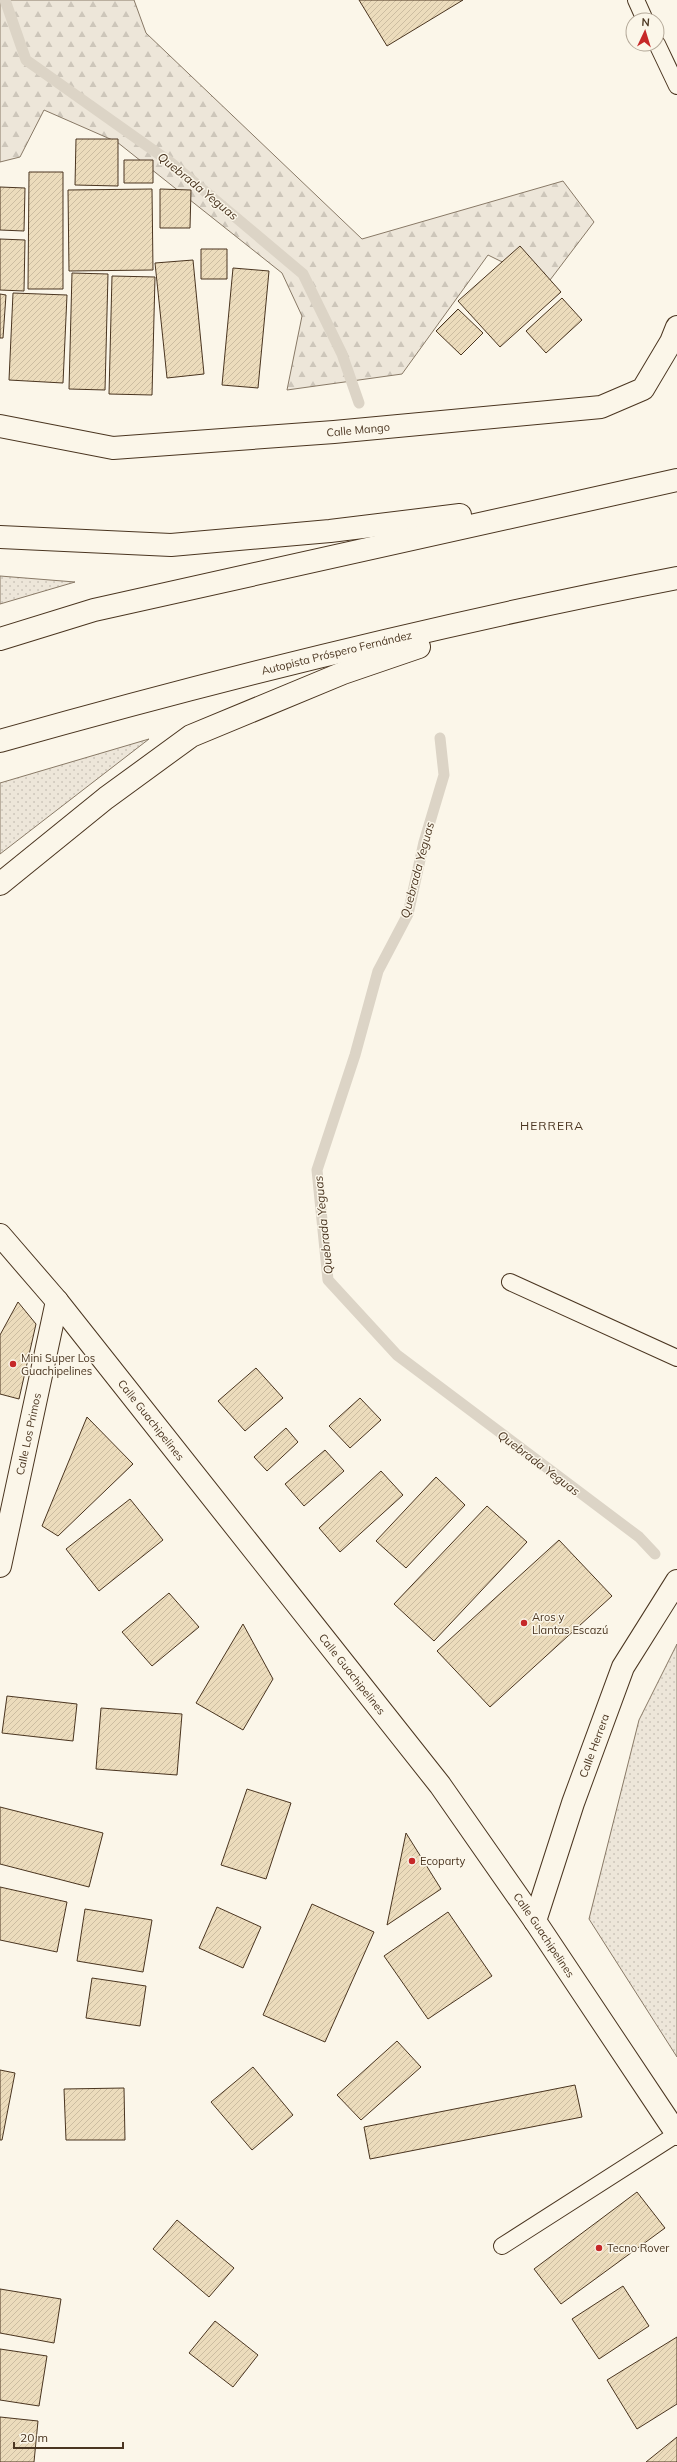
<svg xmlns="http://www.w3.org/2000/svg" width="677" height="2462" viewBox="0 0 677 2462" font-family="Mulish,sans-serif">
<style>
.grass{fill:url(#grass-dots);stroke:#887966}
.forest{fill:url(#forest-firs);stroke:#887966}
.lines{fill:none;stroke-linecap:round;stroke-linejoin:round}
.stream{stroke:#dcd4c6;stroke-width:11}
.building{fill:url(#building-hatch);stroke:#4a3520}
.lane-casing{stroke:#4a3520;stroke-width:18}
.street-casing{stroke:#4a3520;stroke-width:24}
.secondary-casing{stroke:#4a3520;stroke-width:24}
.highway-casing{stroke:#4a3520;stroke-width:24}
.lane{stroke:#fbf6e9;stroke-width:16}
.street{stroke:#fbf6e9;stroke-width:22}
.secondary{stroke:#fbf6e9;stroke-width:22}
.highway{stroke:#fbf6e9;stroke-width:22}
.poi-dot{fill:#c62828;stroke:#fbf6e9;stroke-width:1.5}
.labels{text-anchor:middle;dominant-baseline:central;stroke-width:3;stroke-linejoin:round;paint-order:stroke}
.street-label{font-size:11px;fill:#4a3520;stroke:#fbf6e9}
.poi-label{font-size:11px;fill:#4a3520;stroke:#fbf6e9;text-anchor:start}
.water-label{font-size:12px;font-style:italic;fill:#4a3520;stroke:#fbf6e9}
.neighbourhood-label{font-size:12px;letter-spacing:1px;fill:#4a3520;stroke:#fbf6e9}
</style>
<defs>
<pattern id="grass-dots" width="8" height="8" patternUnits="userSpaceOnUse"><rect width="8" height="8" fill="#ede6d9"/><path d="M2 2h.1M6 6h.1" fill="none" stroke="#cdc6ba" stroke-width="1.8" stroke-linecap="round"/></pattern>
<pattern id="forest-firs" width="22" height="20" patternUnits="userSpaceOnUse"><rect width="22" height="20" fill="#ede6d9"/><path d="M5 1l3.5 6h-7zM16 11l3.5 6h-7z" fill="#cdc6ba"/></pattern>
<pattern id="building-hatch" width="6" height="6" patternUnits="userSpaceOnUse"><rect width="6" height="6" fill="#ecdcbc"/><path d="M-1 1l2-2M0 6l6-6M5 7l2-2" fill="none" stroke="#ccbda1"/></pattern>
</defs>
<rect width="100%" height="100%" fill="#fbf6e9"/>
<path class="grass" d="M0,576L75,582L0,604Z
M149,739L0,854V783Z
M677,1644V2057L589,1919L639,1720Z"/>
<path class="forest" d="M0,0H134L146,33L362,239L563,181L594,222L547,284L488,255L402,374L287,390L302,316L282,273L117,142L44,110L20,157L0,162Z"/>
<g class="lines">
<path class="stream" d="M5,0L26,60L170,162L303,274L342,354L359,403
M440,738L444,775L424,842L408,914L378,971L355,1055L317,1170L328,1280L397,1355L639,1537L655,1554"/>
</g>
<path class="building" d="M359,0H463L387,46Z
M76,139H118V186L75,185Z
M124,160H153V183H124Z
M29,172H63V289H28Z
M0,187L25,188L24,231L0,230Z
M152,189L153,270L69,271L68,190Z
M160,189L191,190L190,228H160Z
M0,239L25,240L24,291L0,290Z
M520,246L561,292L500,347L458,301Z
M201,249H227V279H201Z
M193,260L204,374L167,378L155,263Z
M233,268L269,271L258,388L222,385Z
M72,273L108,274L105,390L69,389Z
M112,276L155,277L152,395L109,394Z
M13,293L67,295L63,383L9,380Z
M0,294L6,295L3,338H0Z
M562,298L582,320L546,353L526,331Z
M458,309L483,333L461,355L436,331Z
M18,1302L36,1324L19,1399L0,1394V1335Z
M256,1368L283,1398L245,1431L218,1401Z
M360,1398L381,1420L350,1448L329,1426Z
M87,1417L133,1464L58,1536L42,1526Z
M286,1428L298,1442L267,1471L254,1457Z
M325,1450L344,1471L304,1506L285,1484Z
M381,1471L403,1495L340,1552L319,1528Z
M436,1477L465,1505L406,1568L376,1541Z
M130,1499L163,1540L99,1591L66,1549Z
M487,1506L527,1542L434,1641L394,1604Z
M559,1540L612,1596L490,1707L437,1651Z
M169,1593L199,1627L152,1666L122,1632Z
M243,1624L273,1679L243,1730L196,1703Z
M7,1696L77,1704L73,1741L2,1733Z
M101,1708L182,1714L177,1775L96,1769Z
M247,1789L291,1803L266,1879L221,1865Z
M0,1807L103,1833L89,1887L0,1864Z
M406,1833L441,1889L387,1925Z
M0,1887L67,1902L57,1952L0,1940Z
M312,1904L374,1932L325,2042L263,2015Z
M217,1907L261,1927L243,1968L199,1948Z
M85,1909L152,1920L143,1972L77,1961Z
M448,1912L492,1976L428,2019L384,1956Z
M92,1978L146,1986L140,2026L86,2018Z
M397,2041L421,2067L361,2120L337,2095Z
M253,2067L293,2115L252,2150L211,2102Z
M0,2070L15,2073L2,2140H0Z
M575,2085L582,2117L370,2159L364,2127Z
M124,2088L125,2140H66L64,2089Z
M637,2192L665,2228L561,2304L534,2269Z
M177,2220L234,2268L209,2297L153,2249Z
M623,2286L649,2326L599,2359L572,2319Z
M0,2289L61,2299L54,2343L0,2333Z
M215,2321L258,2355L233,2387L189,2353Z
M677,2337V2404L637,2429L607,2380Z
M0,2349L47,2356L39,2406L0,2400Z
M0,2417L38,2421L34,2462H0Z
M677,2437V2462H646Z"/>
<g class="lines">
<defs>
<path id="lane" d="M636,0L645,20
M657,44L677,86
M510,1282L677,1358
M502,2246L677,2134"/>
<g id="street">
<path id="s1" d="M0,426L113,448L334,432L601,407L643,389L671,342L677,327"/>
<path id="s2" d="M0,1566L57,1301"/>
<path id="s3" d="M535,1921L573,1803L623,1667L677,1581"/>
</g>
<g id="secondary">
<path id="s4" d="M0,1235L57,1301L440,1785L535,1921L677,2134"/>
</g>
<g id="highway">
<path d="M0,537L171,545L330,531L460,515"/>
<path d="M0,639L94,610L677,480"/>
<path id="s5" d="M0,741C223,678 449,622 677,578"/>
<path d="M0,884L106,798L191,736L343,673L419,647"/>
</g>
</defs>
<use href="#lane" class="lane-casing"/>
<use href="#street" class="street-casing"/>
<use href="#secondary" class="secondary-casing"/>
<use href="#highway" class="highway-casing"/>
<use href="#lane" class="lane"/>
<use href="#street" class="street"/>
<use href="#secondary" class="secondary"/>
<use href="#highway" class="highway"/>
</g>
<g class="poi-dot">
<circle cx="13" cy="1364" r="4"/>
<circle cx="524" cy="1623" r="4"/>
<circle cx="412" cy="1861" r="4"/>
<circle cx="599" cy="2248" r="4"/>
</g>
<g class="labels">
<g class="street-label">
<text stroke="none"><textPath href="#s1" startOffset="361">Calle Mango</textPath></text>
<text stroke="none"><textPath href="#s5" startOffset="348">Autopista Próspero Fernández</textPath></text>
<text stroke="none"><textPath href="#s4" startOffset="239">Calle Guachipelines</textPath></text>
<text stroke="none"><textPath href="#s2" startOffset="135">Calle Los Primos</textPath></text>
<text stroke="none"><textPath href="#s4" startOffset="563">Calle Guachipelines</textPath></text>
<text stroke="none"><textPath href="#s3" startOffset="185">Calle Herrera</textPath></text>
<text stroke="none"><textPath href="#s4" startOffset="887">Calle Guachipelines</textPath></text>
</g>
<g class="poi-label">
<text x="21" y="1358">Mini Super Los<tspan x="21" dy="13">Guachipelines</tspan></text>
<text x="532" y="1617">Aros y<tspan x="532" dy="13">Llantas Escazú</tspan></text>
<text x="420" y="1861">Ecoparty</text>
<text x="607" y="2248">Tecno Rover</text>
</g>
<g class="water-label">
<text transform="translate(198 186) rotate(39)">Quebrada Yeguas</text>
<text transform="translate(417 870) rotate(-75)">Quebrada Yeguas</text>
<text transform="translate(323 1225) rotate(-96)">Quebrada Yeguas</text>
<text transform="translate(539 1463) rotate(37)">Quebrada Yeguas</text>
</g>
<g class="neighbourhood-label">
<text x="552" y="1125">HERRERA</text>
</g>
</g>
<g transform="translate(645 32) rotate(4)"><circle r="19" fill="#fbf6e9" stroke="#b4a999"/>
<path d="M0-3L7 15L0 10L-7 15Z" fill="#c62828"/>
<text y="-6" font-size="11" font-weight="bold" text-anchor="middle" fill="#4a3520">N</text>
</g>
<path d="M14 2442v6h109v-6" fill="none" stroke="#4a3520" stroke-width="2"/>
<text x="20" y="2442" font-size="12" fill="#4a3520" stroke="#fbf6e9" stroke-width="3" paint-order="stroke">20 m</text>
</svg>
